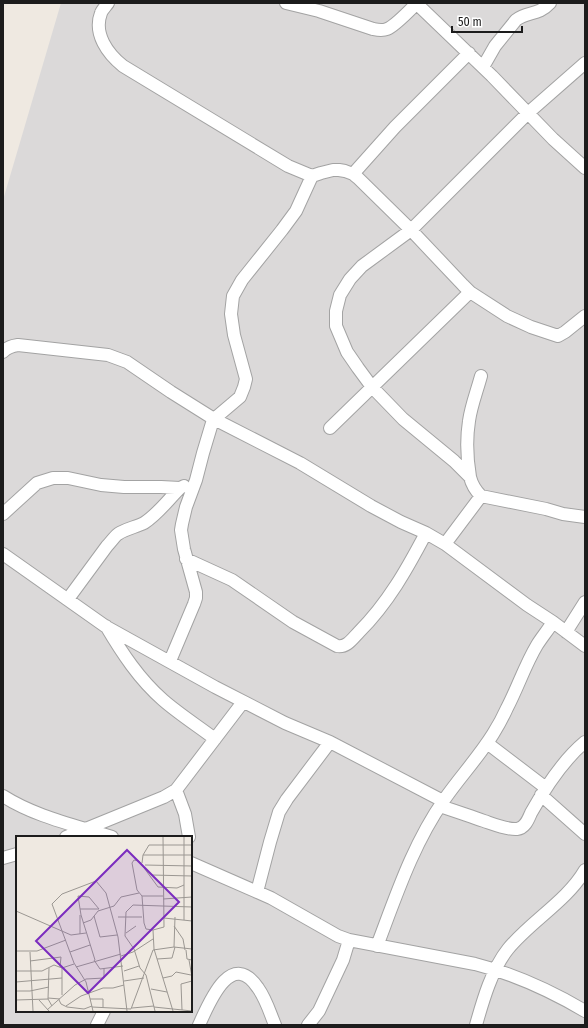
<svg xmlns="http://www.w3.org/2000/svg" width="588" height="1028" viewBox="0 0 588 1028" font-family="'Fira Sans Condensed',sans-serif">
<style>
.residential{fill:#dbd9d9;fill-rule:evenodd}
.lines{fill:none;stroke-linecap:round;stroke-linejoin:round}
.minor-casing{stroke:#a3a3a3;stroke-width:14}
.minor{stroke:#fff;stroke-width:12}
.inset-road{fill:none;stroke:#9b9792;stroke-width:1}
.view{fill:#7b2cbf;fill-opacity:0.15;stroke:#7b2cbf;stroke-width:2}
.inset-edge{fill:none;stroke:#1c1c1c;stroke-width:2}
</style>
<rect width="100%" height="100%" fill="#efe9e1"/>
<path class="residential" d="M61,3H585V1025H3V200ZM17,837H191V1011H17Z"/>
<g class="lines">
<defs>
<path id="minor" d="M108,3C106,6 102,10 101,13C93,34 108,54 123,66L288,166L312,176L321,173L333,170H339L345,171L353,174L358,178L411,230L463,285L470,292L507,316L531,327L558,336L565,332L585,316
M286,3L319,11L373,29C378,30 382,31 387,29C395,26 410,10 417,3
M416,3L492,76L553,139L585,168
M483,67L495,46L516,20C528,11 538,16 550,3
M353,174L395,127L469,53
M3,352C7,347 12,346 18,345L108,355L127,362L171,392L214,419L300,463L371,506L401,522L426,533L445,544L527,605L553,622L585,646
M481,376C477,391 471,406 469,421C466,440 467,459 470,477C472,485 475,490 481,496L546,509L563,514L585,517
M330,428L470,292
M470,477L454,461L403,419L372,387L358,368L347,352L336,326V311L340,295L350,279L362,266L411,230L528,113L585,63
M3,514L37,483L53,478H68L101,485L124,487H161L180,488
M445,544L481,496
M3,554L105,626L215,687L285,723L330,742L443,801
M186,559L232,580L293,622L337,646C347,648 353,638 359,632C388,603 407,569 426,533
M68,599L107,546C111,542 114,537 118,534C125,529 136,527 144,523C158,514 168,500 180,488L184,486
M106,626C122,653 139,679 163,700C179,714 198,726 215,739
M566,632L585,602
M170,661L194,604L196,598V592L184,549L181,530L182,524L186,507L196,480L203,453L212,423L214,419L240,397L244,387L246,379L234,335L231,314L233,296L242,280L282,230L296,211L312,176
M487,743L546,788
M176,790L185,814L189,837
M541,795L585,834
M3,796C36,817 75,825 112,837
M440,806C455,811 470,816 484,821C493,824 508,830 517,829C525,828 528,820 531,813C545,788 562,761 585,742
M66,837L164,797L176,790L243,702
M3,858L17,854
M191,863L271,898L338,936L349,940L475,964C514,974 551,991 585,1011
M257,892L270,842L279,812L287,799L330,742
M377,946C396,896 413,844 444,800C459,778 478,758 493,734C498,726 503,717 507,708C518,687 525,665 537,645C542,637 548,630 553,622
M97,1025L104,1011
M199,1025C209,1003 231,948 258,988C266,999 270,1013 275,1025
M308,1025L319,1011L343,960L349,940
M476,1025C483,1000 492,969 508,949C531,921 567,901 585,870"/>
</defs>
<use href="#minor" class="minor-casing"/>
<use href="#minor" class="minor"/>
</g>
<g transform="translate(16 836)">
<rect width="176" height="176" fill="#efe9e1"/>
<path class="inset-road" d="M127,19H176M126,27L127,19L133,9H176M129,29L176,30M136,39L176,40M126,60H147M147,63L176,61M64,73H83M0,75L55,99L70,97M78,80L84,101L101,99M102,81H126M148,82L176,85M168,84V1M67,87L75,84L82,75L98,70L105,61L123,57M158,90L167,103L169,114M137,94L148,91L147,1M110,97L120,90M64,98V79M158,111L159,81M170,114L171,123L176,124M0,115H21L50,104M14,116L17,175M54,116L74,109M105,120L117,116L137,103M141,123L156,122L159,111M78,124L84,133L107,130M79,124L65,79L62,60L73,61L83,73M173,124L176,141M14,125L45,121L44,131M60,131L105,118M33,132L32,163L36,170M0,135H26L38,129L46,132L58,128M108,135L123,130M147,142L156,140L160,136L175,139M108,145L128,142M0,146L46,142M135,153L151,156M0,155H14L33,151M46,159V132M32,162L44,163M74,163H87V172M0,164L32,163M23,164L33,175M43,164L45,168L51,171L68,173L76,170M50,170L65,160L87,152H97L108,149M76,171L115,173L137,114L158,111L176,113M138,171L176,175M116,172L138,170M31,174L59,149L70,143L88,142V132M166,174L165,148L176,145M77,175L70,146L58,127L36,68L46,58L80,45L90,57L102,101L111,175M139,175L130,139L124,132L118,113L109,100L110,76L117,69L176,71M157,175L138,113L137,94L130,93L128,87L126,60L121,54L116,27L118,24L123,25L142,51L161,52L168,49"/>
<path class="view" d="M111,14L163,66L72,157L20,105Z"/>
<rect width="176" height="176" class="inset-edge"/>
</g>
<rect width="588" height="1028" fill="none" stroke="#1c1c1c" stroke-width="8"/>
<path d="M452 26v6h70v-6" fill="none" stroke="#1c1c1c" stroke-width="2"/>
<text x="458" y="26" font-size="12" fill="#1c1c1c" stroke="#ffffff" stroke-width="3" paint-order="stroke">50 m</text>
</svg>
